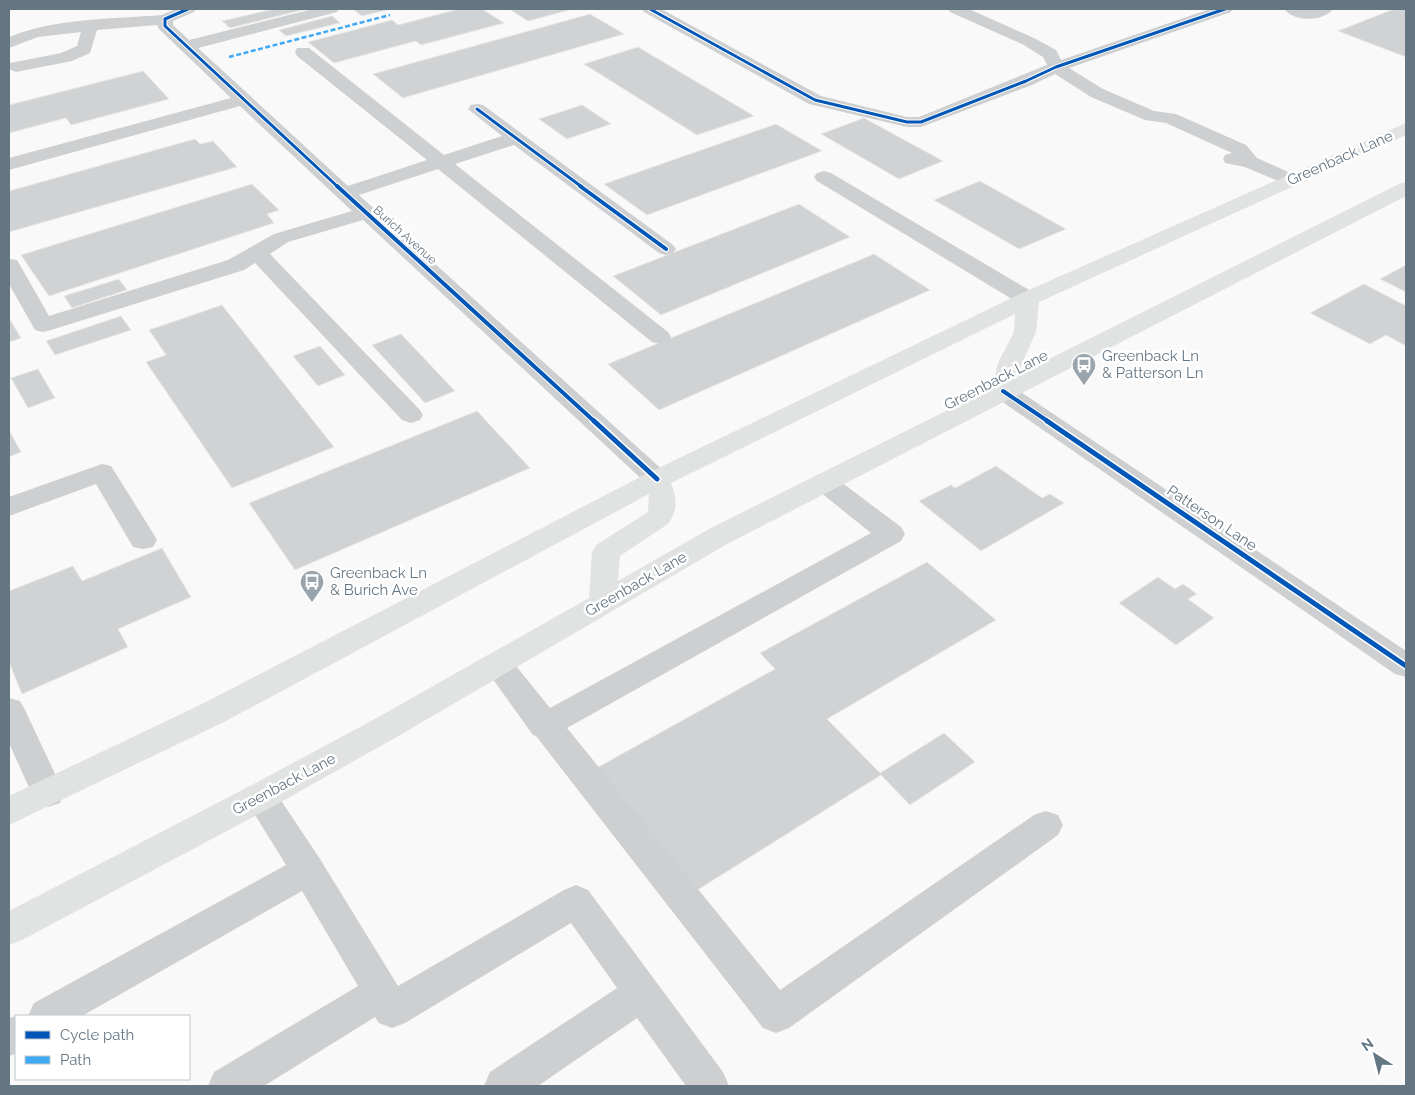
<svg xmlns="http://www.w3.org/2000/svg" width="1415" height="1095" viewBox="0 0 1415 1095" font-family="Raleway,sans-serif">
<style>
.building{fill:#d0d2d3;stroke:#e8e8e8}
.lines{fill:none;stroke-linecap:round;stroke-linejoin:round}
.minor{fill:#cecfd0;fill-rule:evenodd}
.major{fill:#e1e2e2;fill-rule:evenodd}
.quiet{stroke:#3fa9f5;stroke-width:2.5;stroke-dasharray:5 2.5;stroke-linecap:butt}
.cycleway-far2-casing{stroke:#fff;stroke-width:5}
.cycleway-far1-casing{stroke:#fff;stroke-width:6}
.cycleway-casing{stroke:#fff;stroke-width:8}
.cycleway-far2{stroke:#0057b8;stroke-width:3}
.cycleway-far1{stroke:#0057b8;stroke-width:4}
.cycleway{stroke:#0057b8;stroke-width:5}
.labels{text-anchor:middle;dominant-baseline:central;stroke-width:5;stroke-linejoin:round;paint-order:stroke}
.far-street-label{font-size:12px;fill:#657683;stroke:#fff}
.street-label{font-size:15px;fill:#657683;stroke:#fff}
.poi-label{font-size:15px;fill:#657683;stroke:#fff;text-anchor:start}
</style>
<rect width="100%" height="100%" fill="#f9f9f9"/>
<path class="building" d="M274,9H307L230,28L222,21Z
M359,9H391L362,16L354,10Z
M459,9H482L504,23L421,45L416,41L334,63L308,42L392,20L398,25Z
M509,9H573L528,21Z
M1394,9H1406V57L1338,31Z
M590,14L624,34L403,98L373,74Z
M332,16L340,23L286,36L279,30Z
M638,47L754,116L697,135L584,64Z
M143,71L169,99L71,125L66,118L9,133V105Z
M582,105L611,124L567,139L539,119Z
M864,118L943,161L899,179L821,134Z
M776,124L822,151L647,215L604,184Z
M195,139L200,144L213,141L237,167L9,232V191Z
M980,181L1066,229L1019,249L934,200Z
M252,184L279,210L267,214L274,223L49,296L21,255Z
M799,204L850,237L661,315L613,276Z
M874,254L930,290L659,410L608,364Z
M1406,265V292L1380,279Z
M119,279L127,290L72,308L64,296Z
M1364,284L1406,306V346L1386,335L1370,344L1310,313Z
M222,305L334,447L232,488L146,362L166,355L149,330Z
M121,316L131,330L55,355L46,341Z
M9,318L21,338L9,342Z
M401,334L455,391L425,403L372,345Z
M320,346L345,375L318,386L293,356Z
M38,369L55,398L28,408L11,378Z
M477,411L530,468L295,570L249,503Z
M9,430L21,452L9,457Z
M996,466L1042,498L1050,494L1064,503L981,551L919,501L951,485L955,488Z
M162,548L191,597L118,629L128,647L22,694L9,662V591L73,566L82,581Z
M927,562L996,620L827,719L880,773L944,733L975,762L910,805L881,775L691,894L593,770L775,669L760,653Z
M1158,577L1175,589L1183,584L1197,594L1188,599L1214,618L1176,645L1119,603Z"/>
<g class="lines">
<path class="minor" d="M175,9H196L194,12L173,21V25L189,40L313,9H339L337,12L198,48L348,186L427,160L297,56L295,52L297,48H309L444,155L502,136L468,109L471,105L477,104L483,105L673,245L676,249L673,253L666,255L659,253L514,145L455,164L668,332L671,337L668,342L660,344L652,342L438,169L359,195L666,473L670,479L666,485L657,488L648,485L363,220L288,242L270,254L420,410L423,415L420,420L411,423L402,420L255,263L244,270L51,330L43,332L35,330L9,284V259L17,260L49,316L228,260L274,234L352,211L240,106L9,170V158L231,98L159,29L157,25L97,30L90,53L72,61L16,72L9,69L10,63L61,53L77,46L81,32L38,37L9,48V37C56,18 111,19 162,15Z
M642,9H661L821,96L907,117H919L1047,65L1043,57L1024,45L950,12L948,9H969L1036,39L1056,50L1061,60L1210,9H1233L1231,12L1069,68L1103,89L1154,111L1176,114L1246,145L1257,158L1297,176L1300,180L1297,184L1290,186L1245,167L1225,163L1223,159L1225,155L1232,153L1166,123L1145,120L1091,97L1055,74L1032,85L921,127H907L809,104L644,12Z
M1284,9H1333C1323,22 1294,22 1284,9Z
M824,171L831,173L1036,294L1039,299L1036,304L1028,306L1020,304L817,181L814,177L817,173Z
M1003,384L1012,386L1406,651V677L1395,674L994,396L991,391L994,386Z
M102,464L111,466L153,533L157,540L153,547L143,549L133,547L96,484L9,516V497Z
M824,473L833,476L901,527L905,534L901,541L567,728L780,990L1034,815L1046,811L1058,815L1063,825L1058,835L789,1028L776,1033L763,1028L536,736L533,735L482,664L486,656L497,653L508,656L550,708L871,533L815,488L811,482L815,476Z
M9,698L20,701L25,710L64,793L60,803L48,807L36,803L9,743Z
M260,783L272,787L320,859L398,986L564,890L576,885L588,890L723,1072L729,1086H686L637,1018L538,1086H484L490,1072L617,988L571,923L405,1023L392,1028L379,1023L375,1017L264,1086H208L214,1072L358,986L302,891L82,1016H28L34,1003L286,865L244,797L248,787Z
M16,1016V1054L9,1056V1018Z"/>
<path class="major" d="M1406,123V135L1039,302L1036,332L1022,363L1019,374L1399,184L1406,182V196L729,543L395,738L272,807L22,940L9,945V911L248,787L373,720L589,598L592,552L596,545L648,512L649,494L224,722L9,825V796L202,704L648,473L1020,294ZM1015,314L1014,332L998,363L992,388L709,529L618,581L620,556L668,524C678,510 677,499 671,483Z"/>
<path class="quiet" d="M229,57L390,15"/>
<defs>
<path id="cycleway-far2" d="M188,9L165,19V26L338,187
M650,9L815,100L907,122H921L1026,81L1056,67L1225,9
M477,109L582,187"/>
<path id="cycleway-far1" d="M337,186L595,422
M580,186L666,249
M1003,391L1049,422"/>
<path id="cycleway" d="M594,421L657,479
M1047,421L1406,666"/>
</defs>
<use href="#cycleway-far2" class="cycleway-far2-casing"/>
<use href="#cycleway-far1" class="cycleway-far1-casing"/>
<use href="#cycleway" class="cycleway-casing"/>
<use href="#cycleway-far2" class="cycleway-far2"/>
<use href="#cycleway-far1" class="cycleway-far1"/>
<use href="#cycleway" class="cycleway"/>
</g>
<defs>
<symbol id="bus-pin" viewBox="-11 -11 22 30"><path d="M0 17L-7.5 6A9.5 9.5 0 1 1 7.5 6Z" fill="#99a4ac" stroke="#fff"/><path d="M-5-6H5V4H4V6H2V4H-2V6H-4V4H-5ZM-3.5-4V0h7V-4ZM-3.5 1.2v1.5H-2V1.2ZM2 1.2v1.5H3.5V1.2Z" fill="#fff"/></symbol>
</defs>
<g fill-rule="evenodd">
<use href="#bus-pin" x="1070" y="351" width="28" height="38"/>
<use href="#bus-pin" x="298" y="568" width="28" height="38"/>
</g>
<g class="labels">
<g class="far-street-label">
<text transform="translate(405 235) rotate(42)">Burich Avenue</text>
</g>
<g class="street-label">
<text transform="translate(1340 158) rotate(-24)">Greenback Lane</text>
<text transform="translate(996 380) rotate(-27)">Greenback Lane</text>
<text transform="translate(1212 518) rotate(34)">Patterson Lane</text>
<text transform="translate(636 584) rotate(-30)">Greenback Lane</text>
<text transform="translate(284 784) rotate(-28)">Greenback Lane</text>
</g>
<g class="poi-label">
<text x="1102" y="356">Greenback Ln<tspan x="1102" dy="17">&amp; Patterson Ln</tspan></text>
<text x="330" y="573">Greenback Ln<tspan x="330" dy="17">&amp; Burich Ave</tspan></text>
</g>
</g>
<rect width="1415" height="1095" fill="none" stroke="#657683" stroke-width="20"/>
<rect x="15" y="1015" width="175" height="65" fill="#ffffff" stroke="#c1c8cd"/>
<rect x="25" y="1031" width="25" height="8" fill="#0057b8" stroke="#c1c8cd"/>
<text x="60" y="1040" font-size="15" fill="#657683">Cycle path</text>
<rect x="25" y="1056" width="25" height="8" fill="#3fa9f5" stroke="#c1c8cd"/>
<text x="60" y="1065" font-size="15" fill="#657683">Path</text>
<g transform="translate(1375 1055) rotate(324)" stroke="#ffffff" stroke-width="4" paint-order="stroke">
<path d="M0-4L9 19L0 12L-9 19Z" fill="#657683"/>
<text y="-8" font-size="14" font-weight="bold" text-anchor="middle" fill="#657683">N</text>
</g>
</svg>
